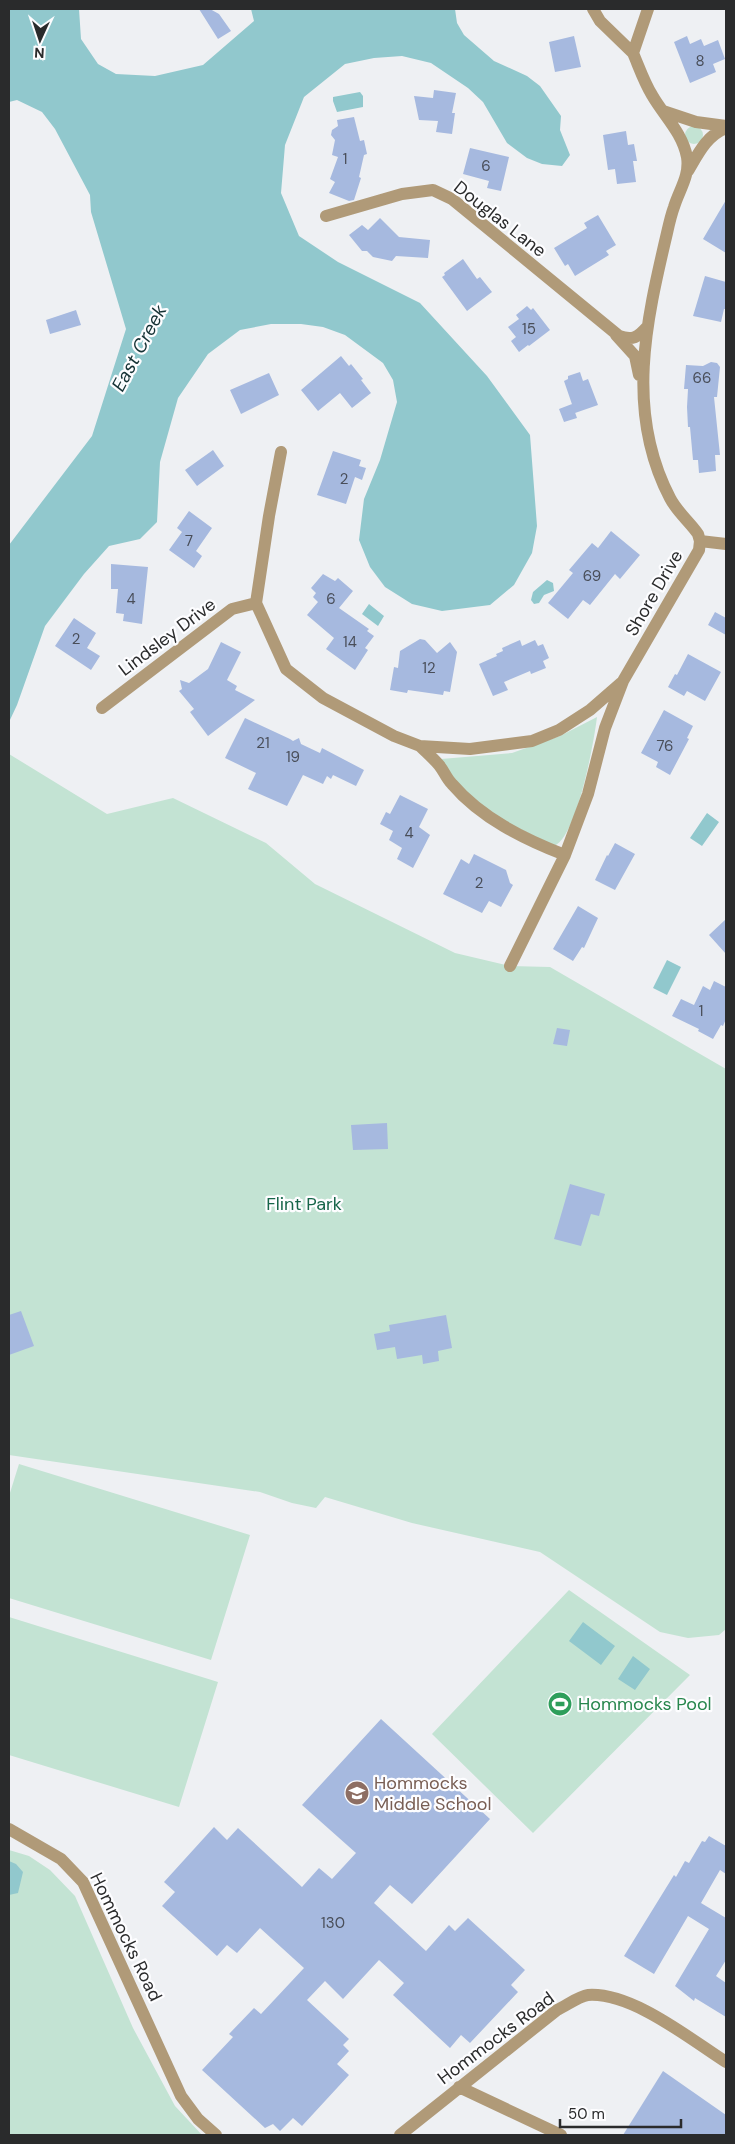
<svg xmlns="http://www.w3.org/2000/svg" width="735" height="2144" viewBox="0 0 735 2144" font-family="'DM Sans',sans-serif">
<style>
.green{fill:#c3e3d3}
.water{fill:#91c8cd}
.building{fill:#a6b9df}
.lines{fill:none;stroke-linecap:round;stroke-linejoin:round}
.minor{stroke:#b09a78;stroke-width:12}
.labels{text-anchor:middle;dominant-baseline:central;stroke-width:4.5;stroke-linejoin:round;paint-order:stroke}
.number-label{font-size:15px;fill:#494e59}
.street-label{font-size:18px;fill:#2a2b2c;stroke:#fdfdff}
.park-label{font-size:18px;fill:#166549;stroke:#fdfdff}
.leisure-label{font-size:18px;fill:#27864d;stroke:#fdfdff;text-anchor:start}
.education-label{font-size:18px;fill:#785e54;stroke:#fdfdff;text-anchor:start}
.water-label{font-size:19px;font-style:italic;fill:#153235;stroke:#fdfdff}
</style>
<rect width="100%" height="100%" fill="#eef0f3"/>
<path class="green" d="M685 135a9 9 0 1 1 18 0a9 9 0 1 1-18 0Z
M597,717C594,742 577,837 554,846L486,812L453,781L441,759L512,753L560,736Z
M9,754L107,814L173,798L266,843L315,884L455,953L510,966L550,967L726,1069V1629L719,1635L688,1638L660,1632L540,1552L412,1523L325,1497L316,1508L292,1503L260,1492L9,1455Z
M19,1464L250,1535L211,1660L9,1598V1496Z
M569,1590L690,1675L533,1833L432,1734Z
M9,1617L218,1682L179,1807L9,1755Z
M9,1850L29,1856L50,1870L75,1896L133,2028L175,2106L202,2135H9Z"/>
<path class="water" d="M9,9H79L81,39L98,64L116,74L155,76L203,65L254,21L251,9H455L457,23L464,35L494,61L527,76L540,86L561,116L560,130L570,155L562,166L542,164L527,158L507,143L483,102L468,88L431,63L402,56L374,58L345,64L304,97L285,145L281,193L299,236L338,262L420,303L487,376L530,435L537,526L532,553L514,585L490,605L442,611L412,604L385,587L370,567L359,540L364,499L380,460L397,402L393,380L383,363L345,335L323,327L301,324H271L240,330L208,354L178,398L160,462L157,522L140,539L109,546L84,574L45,626L17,705L9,722V545L92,436L126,329L91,212L90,195L55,129L42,112L17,100L9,102Z
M360,92L363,96V107L337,112L333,101V97Z
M547,580L553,583L554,591L544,595L539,603L534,604L531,600L533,592Z
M369,604L384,616L378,626L362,614Z
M707,813L719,822L702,846L690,838Z
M667,960L681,967L667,995L653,988Z
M583,1622L615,1646L601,1665L569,1641Z
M633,1656L650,1669L635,1690L618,1679Z
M9,1861L16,1864L23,1872L18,1893L9,1895Z"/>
<path class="building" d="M199,9H210L219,14L231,31L218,39Z
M574,36L581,67L555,72L549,42Z
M687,36L690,44L701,39L704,46L718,40L725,59L713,64L716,72L690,83L674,42Z
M434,90L456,93L452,113H455L452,134L436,132L438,121L419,120L414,96L433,98Z
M354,117L360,141L364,140L367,154L364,155L359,177L361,178L354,200L349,201L329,193L335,182L330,179L338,157L332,155L335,140L331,135L332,130L338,126L337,120Z
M626,131L628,145L634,144L637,161H633L636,182L617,184L615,169L608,170L603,135Z
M470,148L509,157L501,191L487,188L489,181L463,174Z
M726,200V253L703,239Z
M598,215L616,245L606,251L609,255L575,276L568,264L565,266L554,248L587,228L584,223Z
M380,218L399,237L430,240L428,258L396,256L392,261L373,257L367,251H362L349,235L362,225L368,230Z
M463,259L477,279L480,277L492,292L467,311L442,277L445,275L444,273Z
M705,276L726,282V309H724L721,322L693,316Z
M527,306L531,310L533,308L550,330L529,346L528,345L519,352L511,341L516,337L508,327L519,319L516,315Z
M76,310L81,325L50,334L46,320Z
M341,356L349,366L351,364L363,379L361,380L371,393L352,408L340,393L318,411L301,390Z
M711,362L717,363L720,367L717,397H714L720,455H715L716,471L699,473L698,460H693L690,427H688L687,407L688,389H684L686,365L703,366Z
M580,372L583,381L588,379L598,405L575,413L564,381L568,379V376Z
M269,373L279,395L241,414L230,390Z
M572,404L577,418L564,422L559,409Z
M213,450L224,466L197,486L185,470Z
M333,451L361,460L359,466L366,468L362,480L355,477L346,504L317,495Z
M189,511L212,528L196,551L202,556L194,568L169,550L182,532L177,528Z
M611,531L640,555L620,579L615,574L590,605L583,600L568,619L548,603L573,573L569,570L592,543L598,548Z
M111,564L148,567L142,624L123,621L124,614L116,613L118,589H111Z
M323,574L335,581L338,578L353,591L339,608L369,629L367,631L374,636L365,648L368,650L355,670L326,649L334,638L307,615L318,602L313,597L316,593L311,588Z
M715,612L726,618V635L708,625Z
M74,618L96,633L87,648L100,656L91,670L55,646Z
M420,639L425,640L437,653L450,642L457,652L450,692L444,691L443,695L408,690L407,693L390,690L394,667L398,668L400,651Z
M520,640L522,646L535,640L538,646L543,644L549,658L543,661L546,668L531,674L530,671L504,682L508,690L493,696L479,664L497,656L496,654L503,651L502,648Z
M221,642L241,652L227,680L237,686L235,690L255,700L208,736L190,712L194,709L179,691L182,689L180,680L189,683L208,669Z
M688,654L721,672L705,701L687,691L684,696L668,687L675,674L677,675Z
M664,710L693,726L687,738L689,739L670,775L656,767L658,762L641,753Z
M245,718L290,739L293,741L299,738L301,744L320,753L322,748L364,770L356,786L333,775L331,779L327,776L323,784L303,775L287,806L248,789L256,773L225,758Z
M400,795L428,809L419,827L430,835L413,868L397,859L402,848L389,840L393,831L380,824L386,812L390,814Z
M615,843L635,854L615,890L595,880L607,855L608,856Z
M474,854L506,870L510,883L513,885L501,907L489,901L482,913L443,894L461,859L469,864Z
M578,906L598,918L584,948L582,947L573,961L553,949Z
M726,919V954L709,935Z
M714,981L726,987V1019L723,1026L721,1025L713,1039L698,1031L699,1029L672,1016L681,999L694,1005L703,986L710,990Z
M557,1028L570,1030L567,1046L553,1044Z
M387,1123L388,1149L353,1150L351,1125Z
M570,1184L605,1194L599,1216L591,1214L581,1246L554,1239Z
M21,1311L34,1346L9,1355V1315Z
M446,1315L452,1348L438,1351L439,1361L423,1364L422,1355L397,1359L395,1347L377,1350L374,1334L390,1331L389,1325Z
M381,1719L490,1819L412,1904L390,1885L374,1903L426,1951L449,1925L455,1931L468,1918L525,1970L511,1985L518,1992L470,2043L461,2035L450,2048L393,1995L404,1983L379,1960L343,1999L325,1981L307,2000L349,2039L343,2045L349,2051L337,2064L349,2075L302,2126L293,2118L280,2131L273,2124L265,2128L202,2070L233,2037L229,2034L254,2008L261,2014L304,1968L260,1928L237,1953L227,1945L217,1956L162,1906L175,1892L164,1882L214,1827L227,1840L238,1828L302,1887L319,1868L332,1879L356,1853L302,1805Z
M709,1836L726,1846V1874L720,1870L701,1903L726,1918V1960L716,1976L726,1983V2017L695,1998L694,2001L675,1986L709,1929L688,1916L654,1974L624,1956L674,1875L676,1877L685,1861L689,1863L702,1841L705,1842Z
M663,2071L726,2115V2135H623Z"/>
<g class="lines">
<path class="minor" d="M593,9L600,21L633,53
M663,111L696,122L726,126
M688,171C698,154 707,135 726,128
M326,216L402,194L433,190L452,199L619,336C633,341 638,337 647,327
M616,335L635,356L639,375
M281,452L269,516L256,603L286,669L323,698L394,736L420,746L470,749L532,741L559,730L590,710L621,683
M700,541L726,544
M102,708L232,609L256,603
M420,746C426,752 433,758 439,765C444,771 446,778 452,784C481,818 524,839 565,855
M510,966L565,855L588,794L605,728L623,681L699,550L700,541L698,534C690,522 677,512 670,498C625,412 646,322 667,233C669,224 671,215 674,207C679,190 690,176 687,157C682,132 664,116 652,95C644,82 639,67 633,53L648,9
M9,1829L61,1859L83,1882L181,2096L198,2119L216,2135
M459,2087L561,2135
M400,2135L557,2010C566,2006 579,1996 588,1995C632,1992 690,2039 726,2062"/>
</g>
<defs>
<symbol id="stadium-disc" viewBox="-11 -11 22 22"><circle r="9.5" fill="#2e9e5b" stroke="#fdfdff"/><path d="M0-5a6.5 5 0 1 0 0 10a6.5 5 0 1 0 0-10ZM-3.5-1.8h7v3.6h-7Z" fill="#fff"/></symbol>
<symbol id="school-disc" viewBox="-11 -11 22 22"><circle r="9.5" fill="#8d6e63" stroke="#fdfdff"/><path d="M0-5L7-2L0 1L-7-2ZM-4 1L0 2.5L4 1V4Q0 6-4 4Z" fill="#fff"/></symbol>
</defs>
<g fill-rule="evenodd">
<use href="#stadium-disc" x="546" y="1690" width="28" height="28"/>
<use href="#school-disc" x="343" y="1779" width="28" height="28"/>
</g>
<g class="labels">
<g class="number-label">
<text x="700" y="61">8</text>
<text x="345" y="159">1</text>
<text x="486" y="166">6</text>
<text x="529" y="329">15</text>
<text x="702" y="378">66</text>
<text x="344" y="479">2</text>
<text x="189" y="541">7</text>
<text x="592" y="576">69</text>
<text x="131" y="599">4</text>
<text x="331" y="599">6</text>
<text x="76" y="639">2</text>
<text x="350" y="642">14</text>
<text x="429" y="668">12</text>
<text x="263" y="743">21</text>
<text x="665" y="746">76</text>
<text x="293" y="757">19</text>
<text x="409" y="833">4</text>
<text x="479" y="883">2</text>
<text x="701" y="1011">1</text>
<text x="333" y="1923">130</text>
</g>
<g class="street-label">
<text transform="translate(500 219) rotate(38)">Douglas Lane</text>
<text transform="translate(654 593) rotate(-60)">Shore Drive</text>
<text transform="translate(167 637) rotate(-37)">Lindsley Drive</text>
<text transform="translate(126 1937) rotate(64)">Hommocks Road</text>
<text transform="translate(496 2038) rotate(-37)">Hommocks Road</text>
</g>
<g class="park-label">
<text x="304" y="1204">Flint Park</text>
</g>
<g class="leisure-label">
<text x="578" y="1704">Hommocks Pool</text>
</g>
<g class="education-label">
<text x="374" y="1783">Hommocks<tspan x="374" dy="21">Middle School</tspan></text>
</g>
<g class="water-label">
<text transform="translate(139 348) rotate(-62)">East Creek</text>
</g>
</g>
<rect width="735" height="2144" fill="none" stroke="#2a2b2c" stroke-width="20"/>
<g transform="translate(40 40) rotate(183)" stroke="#fdfdff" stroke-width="4" paint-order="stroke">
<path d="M0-4L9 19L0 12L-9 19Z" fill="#2a2b2c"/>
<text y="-8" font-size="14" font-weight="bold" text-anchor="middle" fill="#2a2b2c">N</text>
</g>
<path d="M560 2119v8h121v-8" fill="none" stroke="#2a2b2c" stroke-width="2.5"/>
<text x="568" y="2119" font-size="15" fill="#2a2b2c" stroke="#fdfdff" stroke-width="4" paint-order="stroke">50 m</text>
</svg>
